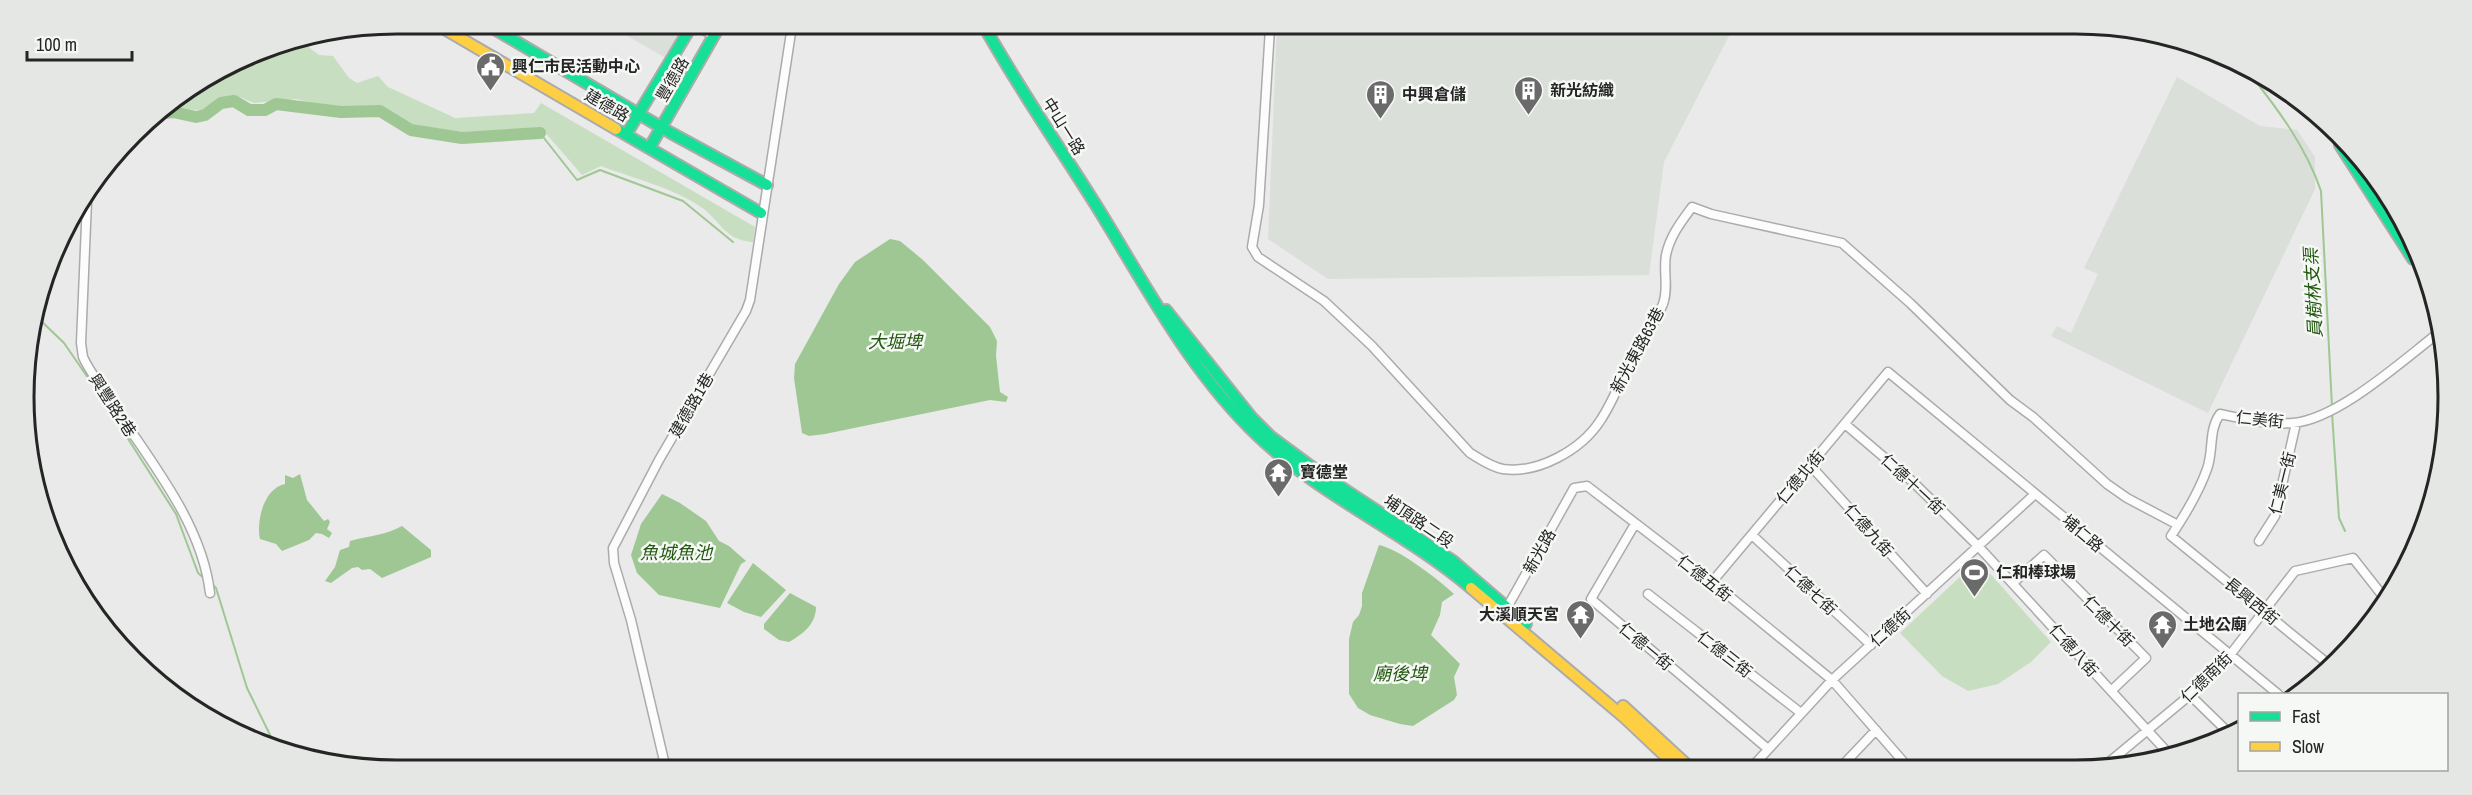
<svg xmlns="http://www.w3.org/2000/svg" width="2472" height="795" viewBox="0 0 2472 795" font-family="'Archivo Narrow','Noto Sans TC',sans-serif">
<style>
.built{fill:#dadfd9}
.green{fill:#c7dec1}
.water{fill:#9fc794}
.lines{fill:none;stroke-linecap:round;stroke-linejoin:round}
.stream{stroke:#9fc794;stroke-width:2}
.river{stroke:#9fc794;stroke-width:12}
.street-casing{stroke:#aaabaa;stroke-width:11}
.fast-casing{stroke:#aaabaa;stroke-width:14}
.slow-casing{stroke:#aaabaa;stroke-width:14}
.street{stroke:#fcfcfc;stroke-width:8}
.fast{stroke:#16e098;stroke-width:10}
.slow{stroke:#ffcf43;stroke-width:10}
.labels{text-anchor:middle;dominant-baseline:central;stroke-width:5;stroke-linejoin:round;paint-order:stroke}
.poi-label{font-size:16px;font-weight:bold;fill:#242524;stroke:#f6f8f5;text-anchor:start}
.street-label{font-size:16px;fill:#242524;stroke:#f6f8f5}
.water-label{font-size:18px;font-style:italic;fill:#225910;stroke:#f6f8f5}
.rim{fill:none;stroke:#242524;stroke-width:3}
</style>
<rect width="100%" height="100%" fill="#e9eae9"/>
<path class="built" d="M608,25H680V32L664,57Z
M1277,28L1732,30L1664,162L1649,275L1328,279L1268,239Z
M2177,77L2260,126L2297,130L2315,157V189L2208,413L2051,336L2057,326L2071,333L2098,274L2084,268Z"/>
<path class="green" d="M303,43L319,55L333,56L349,78L357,83L378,76L388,87L455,118L534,113L541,103L755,227L753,242C724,240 722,222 701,207C674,188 632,178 601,166L582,175L542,129L463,132L414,125L384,108L319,105L297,99L254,103L240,97L217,102L202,110L164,109L255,52Z
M1978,560L2051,642L2031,662L1998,684L1968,691L1942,676L1900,633Z"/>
<path class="water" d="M890,239L900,241L923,260L990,327L997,341L996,356L1000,392L1008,397L1006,402L990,400L825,434L809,436L802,433L794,378L795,364L839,284L855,262Z
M300,474L307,500L324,521L328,519L330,522L327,529L332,533L329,538L322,534L316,533L309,540L282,551L276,544L260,539C256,521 264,488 285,484V475L293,478Z
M662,494L680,503L706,521L719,541L729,546L746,561L741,564L720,608L659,595L637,573L631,555L641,524Z
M402,526L431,550V557L382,578L370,569L362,570L358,567L352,568L331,583L325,581L335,567L340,550L349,547L350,541C368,536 386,535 402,526Z
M1379,545C1399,549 1438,579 1454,594L1442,602L1440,615L1431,635L1460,664L1454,677L1457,695L1454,700L1413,726L1400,724L1370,715L1358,708L1349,694V639L1353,622L1359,615L1362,606V593Z
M753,563L786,590L761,617L744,612L727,603Z
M790,593L816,607C816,624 803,634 789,642L779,640L764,629V624Z"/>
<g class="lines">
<path class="stream" d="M2143,31L2194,50
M2249,73C2278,109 2306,147 2321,191L2332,407
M540,133L577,180L600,170L683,201L733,242
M37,317L64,343L104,401L176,514L198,573L205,579
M2332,413L2339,518L2345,531
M212,584L216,588L247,688L274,743"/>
<path class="river" d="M156,114L173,112L196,117L205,115L221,103L234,101L249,110H265L276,104L341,112L380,111L411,130L462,138L540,133"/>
<defs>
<path id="street" d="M695,25L714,36
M1270,28L1259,205L1252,247L1258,257L1324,301L1372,346L1470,453C1480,459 1491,467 1503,469C1538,474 1581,450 1600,421C1613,402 1621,379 1631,360C1640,344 1657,319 1663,304C1669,288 1663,271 1666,255C1670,236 1681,222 1692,207L1711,214L1842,243L1910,303L2010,400L2033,417L2107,484L2127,498L2178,525
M87,201L81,343L83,357C90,373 103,388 112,403C150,461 202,523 210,593
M1845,424L1913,482L1979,547L2169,754
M1810,465L1927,594
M1635,524L1591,599L1768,749
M1752,535L1871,645
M2259,541L2275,516L2296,423
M1712,582L1888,372L2278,694
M2013,583L2044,555L2146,658L2111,691
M1648,594L1801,713
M1504,613L1574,488L1587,486L1712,582L1832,680L1908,767
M2332,667L2171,536C2185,515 2199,492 2207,469C2214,450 2208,431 2220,414C2244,419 2268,425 2293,423C2339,419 2404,359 2441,331
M2190,695L2231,735
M665,765L631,620L614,563L613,548L659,460L746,311L750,300L792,26
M1752,767L1832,680L2035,494
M1841,767L1876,730
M2102,768L2190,695L2230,655L2295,571L2353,558L2386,600"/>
<path id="fast" d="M486,24L671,133L767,185
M984,26C1019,89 1061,149 1099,210C1147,288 1191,372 1258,436C1321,496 1405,532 1471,588
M616,129L761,213
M627,133L692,25
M2340,145L2413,259
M650,147L720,25
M1166,310L1252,418L1271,437L1321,474L1453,561L1526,624"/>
<path id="slow" d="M436,24L616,129
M2369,174L2394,212
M1471,588L1625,718L1677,767
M1623,706L1689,767"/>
</defs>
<use href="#street" class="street-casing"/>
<use href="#fast" class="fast-casing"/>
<use href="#slow" class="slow-casing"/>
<use href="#street" class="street"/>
<use href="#fast" class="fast"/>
<use href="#slow" class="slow"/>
</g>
<defs>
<symbol id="civic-pin" viewBox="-11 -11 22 30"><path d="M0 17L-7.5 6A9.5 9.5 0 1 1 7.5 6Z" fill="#696a69" stroke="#f6f8f5"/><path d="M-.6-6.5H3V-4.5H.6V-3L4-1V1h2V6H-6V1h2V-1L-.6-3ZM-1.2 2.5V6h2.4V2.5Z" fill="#fff"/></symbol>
<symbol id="building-pin" viewBox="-11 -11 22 30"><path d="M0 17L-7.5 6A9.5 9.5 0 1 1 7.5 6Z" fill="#696a69" stroke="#f6f8f5"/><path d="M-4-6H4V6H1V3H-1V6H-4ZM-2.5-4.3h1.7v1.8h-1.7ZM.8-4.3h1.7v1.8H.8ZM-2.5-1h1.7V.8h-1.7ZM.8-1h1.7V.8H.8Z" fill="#fff"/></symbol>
<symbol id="temple-pin" viewBox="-11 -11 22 30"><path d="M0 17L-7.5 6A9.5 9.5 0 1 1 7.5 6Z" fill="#696a69" stroke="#f6f8f5"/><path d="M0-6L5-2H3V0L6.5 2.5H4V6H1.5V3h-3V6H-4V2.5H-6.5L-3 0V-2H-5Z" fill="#fff"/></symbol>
<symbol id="stadium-pin" viewBox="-11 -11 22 30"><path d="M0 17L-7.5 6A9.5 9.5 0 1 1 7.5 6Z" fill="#696a69" stroke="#f6f8f5"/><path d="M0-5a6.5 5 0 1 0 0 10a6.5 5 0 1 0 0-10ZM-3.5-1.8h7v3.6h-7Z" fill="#fff"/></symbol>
</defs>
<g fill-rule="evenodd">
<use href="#civic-pin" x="474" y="50" width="33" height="45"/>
<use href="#building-pin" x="1512" y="74" width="33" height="45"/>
<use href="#building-pin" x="1364" y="78" width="33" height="45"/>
<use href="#temple-pin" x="1262" y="456" width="33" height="45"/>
<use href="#stadium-pin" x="1958" y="556" width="33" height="45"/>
<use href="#temple-pin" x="1564" y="598" width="33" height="45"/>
<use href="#temple-pin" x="2146" y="608" width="33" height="45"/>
</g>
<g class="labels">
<g class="poi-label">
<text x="512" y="66">興仁市民活動中心</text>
<text x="1550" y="90">新光紡織</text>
<text x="1402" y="94">中興倉儲</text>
<text x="1300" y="472">寶德堂</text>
<text x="1996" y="572">仁和棒球場</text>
<text x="1559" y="614" text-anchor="end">大溪順天宮</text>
<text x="2183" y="624">土地公廟</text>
</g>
<g class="street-label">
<text transform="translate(672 79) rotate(-60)">豐德路</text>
<text transform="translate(607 105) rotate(30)">建德路</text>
<text transform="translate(1064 126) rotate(58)">中山一路</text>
<text transform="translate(1637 350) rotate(-62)">新光東路63巷</text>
<text transform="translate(113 405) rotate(57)">興豐路2巷</text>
<text transform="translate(691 405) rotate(-60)">建德路1巷</text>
<text transform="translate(2260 419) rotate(6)">仁美街</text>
<text transform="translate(1800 477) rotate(-50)">仁德北街</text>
<text transform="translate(2282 483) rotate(-76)">仁美一街</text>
<text transform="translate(1913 484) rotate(43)">仁德十一街</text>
<text transform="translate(1419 521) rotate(34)">埔頂路二段</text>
<text transform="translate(1869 530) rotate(48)">仁德九街</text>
<text transform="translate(2083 533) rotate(40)">埔仁路</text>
<text transform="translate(1539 551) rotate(-61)">新光路</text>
<text transform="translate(1705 578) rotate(38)">仁德五街</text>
<text transform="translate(1811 590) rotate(43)">仁德七街</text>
<text transform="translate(2252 601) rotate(39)">長興西街</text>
<text transform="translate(2109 621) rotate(45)">仁德十街</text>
<text transform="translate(1890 627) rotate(-42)">仁德街</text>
<text transform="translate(1646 646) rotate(40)">仁德一街</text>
<text transform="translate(2074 650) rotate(48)">仁德八街</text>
<text transform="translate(1725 654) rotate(38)">仁德三街</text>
<text transform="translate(2206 677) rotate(-44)">仁德南街</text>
</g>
<g class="water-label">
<text transform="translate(2313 293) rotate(-93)">員樹林支渠</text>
<text x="895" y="341">大堀埤</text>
<text x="676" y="552">魚城魚池</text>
<text x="1400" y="673">廟後埤</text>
</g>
</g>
<path d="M0 0H2472V795H0ZM397 34H2075A363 363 0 0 1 2438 397V397A363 363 0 0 1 2075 760H397A363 363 0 0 1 34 397V397A363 363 0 0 1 397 34Z" fill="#e5e7e4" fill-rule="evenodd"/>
<path class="rim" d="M397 34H2075A363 363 0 0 1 2438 397V397A363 363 0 0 1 2075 760H397A363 363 0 0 1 34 397V397A363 363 0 0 1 397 34Z"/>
<rect x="2238" y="693" width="210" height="78" fill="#f6f8f5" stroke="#a2a4a1" stroke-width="1.5"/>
<rect x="2250" y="712" width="30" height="9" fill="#16e098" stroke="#a2a4a1" stroke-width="1.5"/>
<text x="2292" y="723" font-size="18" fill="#242524">Fast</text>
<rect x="2250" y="742" width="30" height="9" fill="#ffcf43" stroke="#a2a4a1" stroke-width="1.5"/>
<text x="2292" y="753" font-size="18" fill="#242524">Slow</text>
<path d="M27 51v9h105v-9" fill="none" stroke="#242524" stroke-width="3"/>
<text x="36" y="51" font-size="18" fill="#242524" stroke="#f6f8f5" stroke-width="4.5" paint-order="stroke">100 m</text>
</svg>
